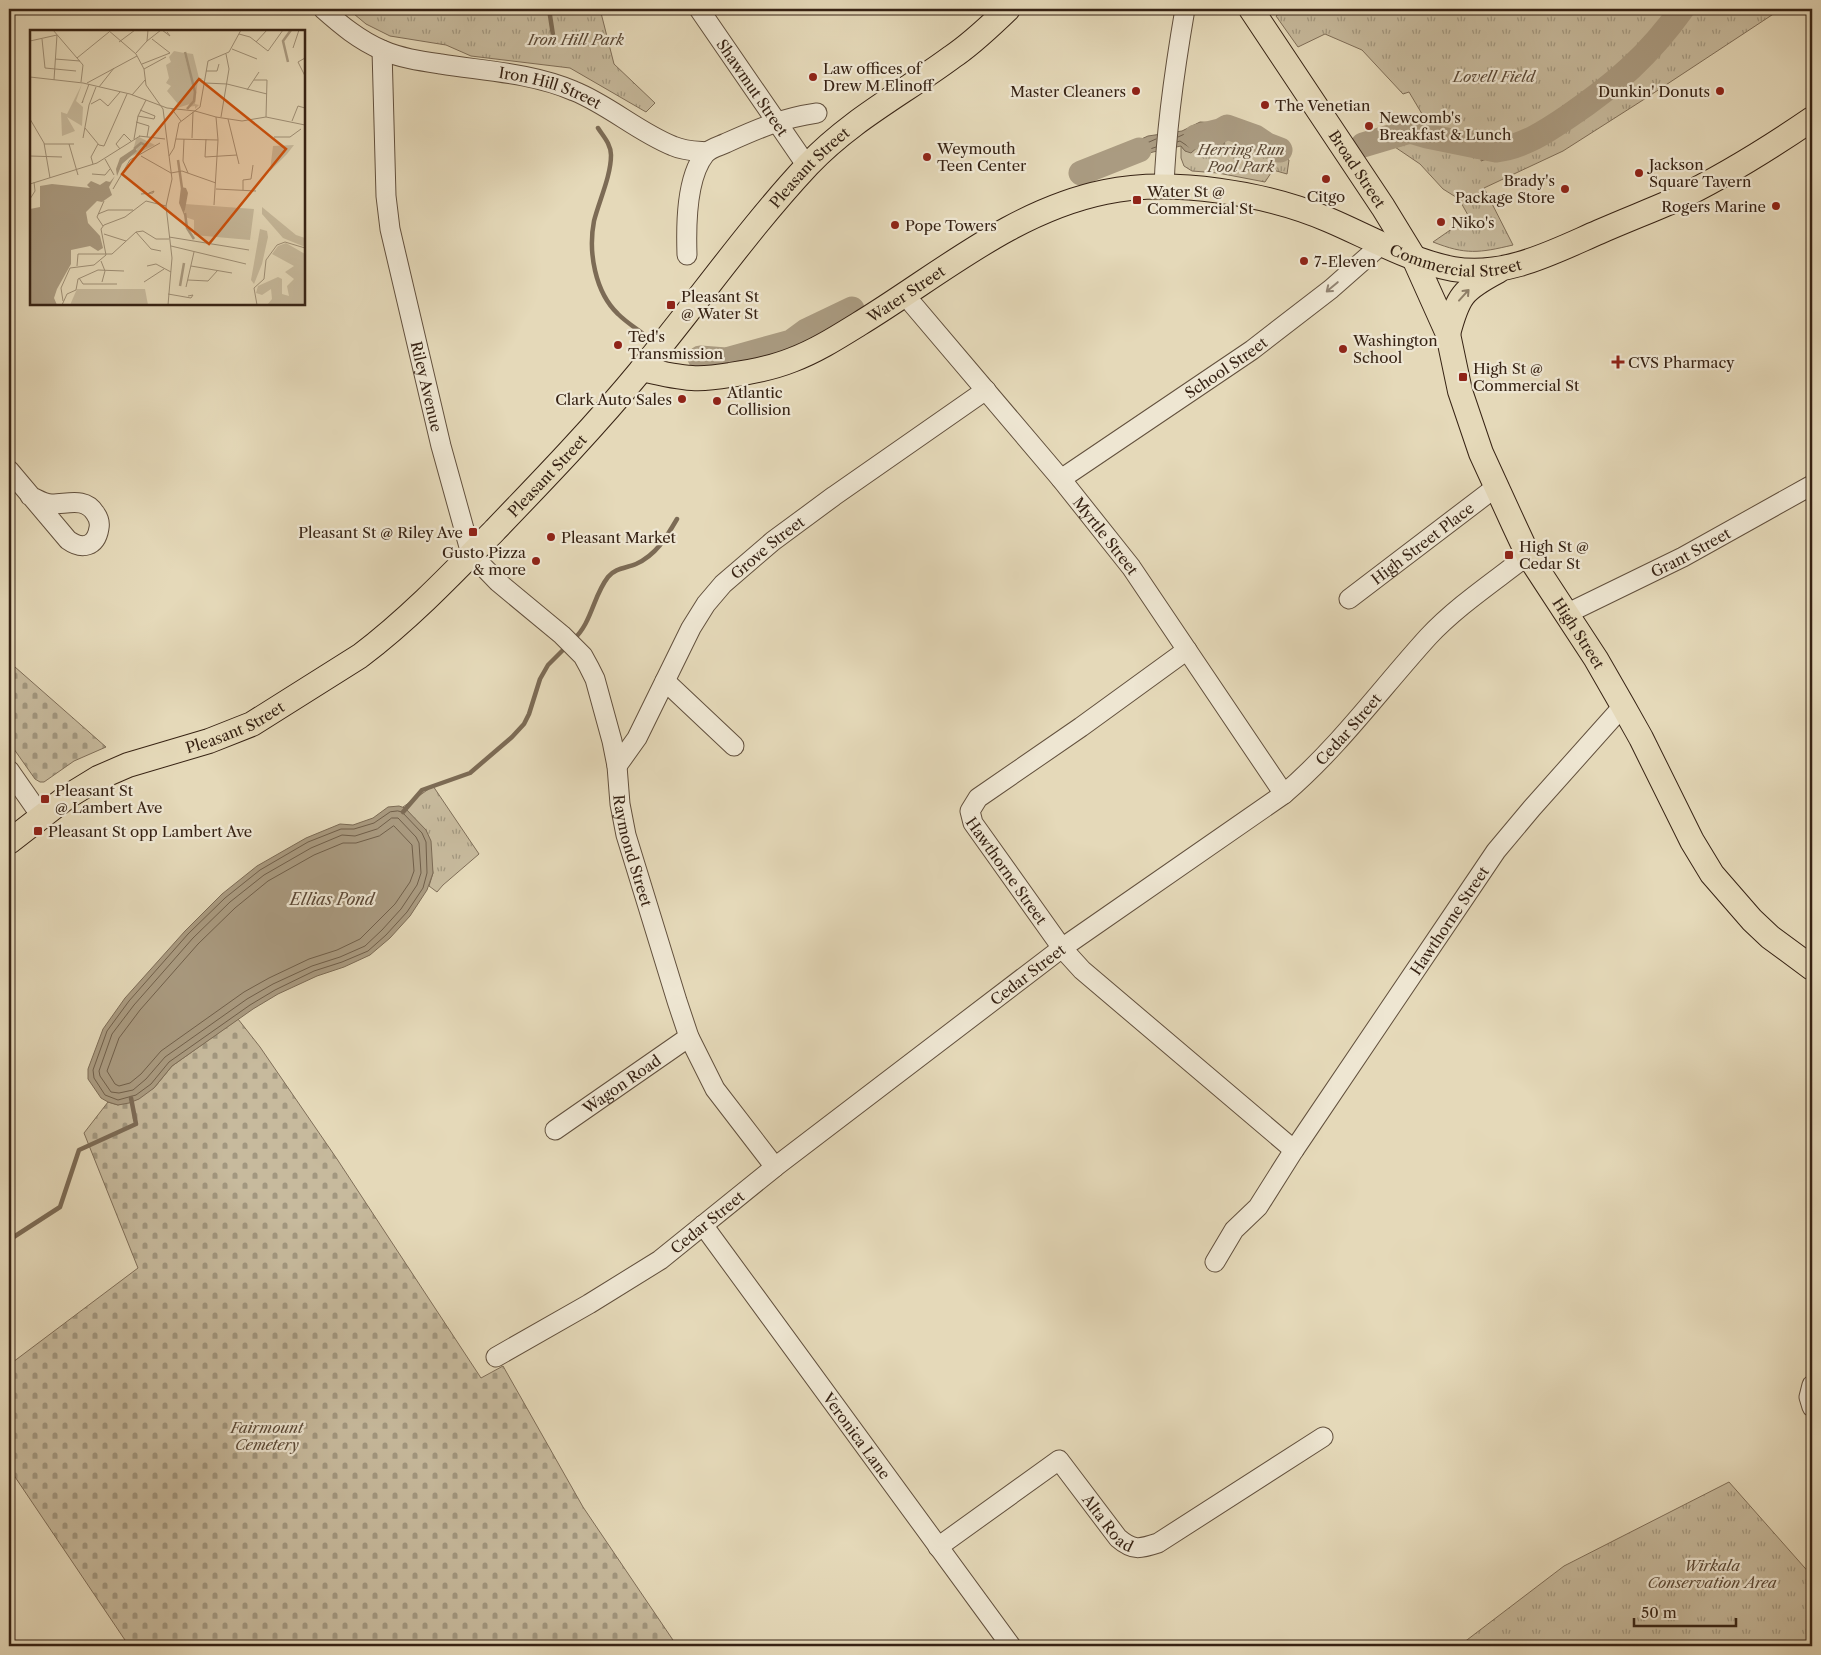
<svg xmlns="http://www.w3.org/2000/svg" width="1821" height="1655" viewBox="0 0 1821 1655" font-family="'Libre Caslon Text',serif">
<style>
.grass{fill:url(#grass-tufts);stroke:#7f6e58}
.cemetery{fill:url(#cemetery-stones);stroke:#7f6e58}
.water{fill:#aa9b81;stroke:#7c6b55}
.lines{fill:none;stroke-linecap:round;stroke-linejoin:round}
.shore{stroke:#705f4a;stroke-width:1}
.stream{stroke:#7c6b55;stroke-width:4.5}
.river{stroke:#aa9b81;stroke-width:25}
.minor-casing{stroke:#62503d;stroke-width:21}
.major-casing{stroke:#372314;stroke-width:26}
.minor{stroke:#eee6d2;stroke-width:19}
.major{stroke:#e5d9b9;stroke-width:24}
.oneway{stroke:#928473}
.oneway2{stroke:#8e7e66}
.poi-dot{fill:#8f2418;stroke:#eee6d2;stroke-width:2}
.labels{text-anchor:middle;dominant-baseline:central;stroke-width:4.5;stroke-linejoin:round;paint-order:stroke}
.park-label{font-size:15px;font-style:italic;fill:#5b4936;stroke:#eee6d2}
.poi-label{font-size:15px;fill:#372314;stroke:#eee6d2;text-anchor:start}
.street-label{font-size:15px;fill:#372314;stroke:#eee6d2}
.water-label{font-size:16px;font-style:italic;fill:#5a4735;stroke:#eee6d2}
.inset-river{fill:none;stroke:#aa9b81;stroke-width:2.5}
.inset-road{fill:none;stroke:#9f9077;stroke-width:1}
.view{fill:#cd510d;fill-opacity:0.15;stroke:#cd510d;stroke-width:2.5}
.inset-edge{fill:none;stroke:#372314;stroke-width:2.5}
</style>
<defs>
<pattern id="grass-tufts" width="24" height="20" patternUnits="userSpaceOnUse" patternTransform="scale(1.25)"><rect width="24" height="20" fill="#c7ba9d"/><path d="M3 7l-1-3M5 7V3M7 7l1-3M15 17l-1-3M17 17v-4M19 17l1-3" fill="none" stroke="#a2977f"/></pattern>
<pattern id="cemetery-stones" width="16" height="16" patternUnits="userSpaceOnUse" patternTransform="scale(1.25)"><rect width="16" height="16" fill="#c7ba9d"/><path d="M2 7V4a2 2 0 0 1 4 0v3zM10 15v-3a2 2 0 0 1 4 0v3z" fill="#a2977f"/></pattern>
</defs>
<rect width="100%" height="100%" fill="#e5d9b9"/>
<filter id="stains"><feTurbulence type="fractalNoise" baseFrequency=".004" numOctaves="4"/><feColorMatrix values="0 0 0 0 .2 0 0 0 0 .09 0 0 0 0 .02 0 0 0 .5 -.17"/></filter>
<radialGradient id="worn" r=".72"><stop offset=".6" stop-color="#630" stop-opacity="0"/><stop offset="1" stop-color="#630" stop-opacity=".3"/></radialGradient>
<path class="grass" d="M348,9H600L614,64L655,103L646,112L570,68L471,56L446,45L390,36L366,24Z
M1285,9H1668L1628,66L1591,97L1558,119L1531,134L1503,144L1490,145L1440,131L1428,124L1409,92L1403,94L1362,50L1325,34L1298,47L1276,16Z
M1693,9H1781L1643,100L1563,151L1484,188L1513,245C1479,253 1466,255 1433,242L1469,217L1459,199L1443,189L1420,164L1386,141L1406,135L1483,150L1481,161L1531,144L1550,134L1651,64L1673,36Z
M1227,132C1249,139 1268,151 1289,160L1287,174L1273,170L1265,182L1218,173L1192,171L1184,166L1181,158V146L1185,151L1199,146L1223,145Z
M433,786L479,854L443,885L437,892L429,886L433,873L426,830L403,807Z
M1729,1482L1812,1576V1646H1459L1564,1566Z"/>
<path class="cemetery" d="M15,667L106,747L74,761L44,782H40L35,779L9,742V671Z
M238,1019L260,1047L337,1159L481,1378L503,1366L583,1507L677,1646H129L9,1468V1365L138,1268L84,1133L108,1102L118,1105L154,1088L172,1066Z"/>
<path class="water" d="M1200,122L1226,123L1228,130L1221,154L1199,146L1191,153L1185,151L1181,146C1172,148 1162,150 1153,152C1134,158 1128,164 1107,162L1128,145L1148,136L1182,131Z
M399,806L405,808L426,830L431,841L433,873L427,890L410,916L390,938L370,955L344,967L317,976L278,994L253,1009L172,1066L154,1088L139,1099L129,1103L118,1105L108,1102L101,1098L88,1079V1069L103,1029L125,998L185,931L222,894L257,866L306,838L340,824L353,825L373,818L388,807Z"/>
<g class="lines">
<path class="shore" d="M1177,142L1180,141L1189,147L1199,141L1216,147L1222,129L1220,127H1200L1178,137
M1156,147L1130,156L1128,154L1131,150L1156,139
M398,811L402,812L422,833L426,842L427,873L423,888L407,912L386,935L368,951L342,962L314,971L275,990L250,1005L169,1062L151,1084L136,1095L118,1100L105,1095L94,1078L93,1070L107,1031L129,1001L188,934L225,898L260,870L308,842L341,829H354L374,823L390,812Z
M392,818H398L416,837L419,843L421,873L417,885L401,909L382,930L365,946L340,957L312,966L273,984L247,999L165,1057L146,1079L133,1090L119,1093L111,1092L100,1076L99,1071L112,1034L134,1005L193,938L230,902L264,875L311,848L342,835L355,836L377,829Z
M394,826L412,845L414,871L410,882L395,904L360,939L337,950L309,959L269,978L244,992L161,1051L141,1074L130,1083L119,1086L115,1084L107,1071L119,1038L140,1010L198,944L235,908L268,881L314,855L343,843H356L379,836Z"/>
<path class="stream" d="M549,9L553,35
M598,128C603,136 611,144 611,155C611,176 599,201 594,221C588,252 595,292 618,314C625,321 634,327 642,333
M687,357L700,358V363
M573,640C592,623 593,596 608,577C615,568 627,568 636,564C656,555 666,538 677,519
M403,812L422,790L470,773L512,737L524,724L529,714L540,679L548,665L567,646
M9,1240L60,1207L79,1150L136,1124L131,1098"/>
<path class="river" d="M1196,137L1220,131L1227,127L1255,137L1267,145L1280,150
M1363,145L1410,131L1427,136L1496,150C1523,147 1547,131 1569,116C1616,84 1649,55 1682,9
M1081,173L1139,150
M700,358L726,360L791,342L806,331L852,309"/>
<defs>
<g id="minor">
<path id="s1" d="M323,9C341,25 359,40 382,50C400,58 421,61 441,64C485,71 532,73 574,91C609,105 638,132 673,146C684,151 695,151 707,152"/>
<path id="s2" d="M699,9L807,166"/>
<path id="s3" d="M382,50L386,196L390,229L441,446L471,554L498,582L562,635L583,656L589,667L595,679L612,741L617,766L620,804L626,835L677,1001L689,1037L715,1089L775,1167"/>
<path d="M1164,187C1166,127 1175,67 1185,9"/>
<path d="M687,255C686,225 686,178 705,154C710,148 720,146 726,143C757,129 782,118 817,113"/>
<path id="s4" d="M904,294L1061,479L1131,567L1284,794"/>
<path d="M9,470L68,540C82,550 96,547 99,528C100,523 98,517 95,513C85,497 68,504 52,504C44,504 37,499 30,496"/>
<path id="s5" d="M1061,479L1252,350L1331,289L1382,244"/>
<path id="s6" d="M1349,599L1496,487"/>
<path id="s7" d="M1566,614L1683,557L1812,485"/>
<path id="s8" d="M1187,650L1081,727L978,798L970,811L973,823L1062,948L1082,970L1294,1150"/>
<path d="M665,681L734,746"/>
<path id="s9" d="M617,766L637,738L691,628L706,604L723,584L773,541L834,496L986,390"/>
<path d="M9,770L41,816"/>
<path id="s10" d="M555,1130L689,1037"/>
<path id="s11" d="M703,1225L1011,1646"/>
<path id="s12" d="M1215,1262L1234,1230L1258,1207L1294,1150L1496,851L1532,808L1623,706"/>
<path id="s13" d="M496,1357L589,1304L660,1260L775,1167L1062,948L1284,794C1338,748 1380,690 1428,637C1457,606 1495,581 1528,555"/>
<path d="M1812,1385L1809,1397L1812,1407"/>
<path id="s14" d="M938,1547L1059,1460L1118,1538C1133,1551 1140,1549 1158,1543L1323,1437"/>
</g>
<g id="major">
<path id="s15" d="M1251,9L1383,207L1413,256L1448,334L1460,391L1481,453L1514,525L1528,555L1596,659L1623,706L1641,738L1692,841L1712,874L1752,920L1770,937L1812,968"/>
<path d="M1448,334C1458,296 1462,290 1498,271"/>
<path id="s16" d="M642,369C659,373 675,377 692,378C705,379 718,377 730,375C751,372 772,368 792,360C816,351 838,337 859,324C938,276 1012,211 1105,192C1171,178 1267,193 1329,220C1369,237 1410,261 1453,269C1505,278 1553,252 1599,232C1624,221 1650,211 1675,200C1723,177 1768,149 1812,119"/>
<path id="s17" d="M9,842L67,797L98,778L128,765L209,741L252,724L360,656C409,619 452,574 495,530C545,478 596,425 642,369C698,302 748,229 808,165C852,119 902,94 952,57C973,43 990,26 1008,9"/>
</g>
</defs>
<use href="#minor" class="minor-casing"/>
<use href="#major" class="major-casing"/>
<use href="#minor" class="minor"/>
<use href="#major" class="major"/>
</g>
<defs><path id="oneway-shaft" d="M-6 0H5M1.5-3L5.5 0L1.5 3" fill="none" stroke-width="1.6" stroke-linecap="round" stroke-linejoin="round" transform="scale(1.25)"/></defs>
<use class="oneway" href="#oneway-shaft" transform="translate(1332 287) rotate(140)"/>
<use class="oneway2" href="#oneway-shaft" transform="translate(1464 295) rotate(-48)"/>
<g class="poi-dot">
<circle cx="813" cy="77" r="5"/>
<circle cx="1136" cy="91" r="5"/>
<circle cx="1720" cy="91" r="5"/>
<circle cx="1265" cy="105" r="5"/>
<circle cx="1369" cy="126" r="5"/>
<circle cx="927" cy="157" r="5"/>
<circle cx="1639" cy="173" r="5"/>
<circle cx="1326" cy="179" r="5"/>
<circle cx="1565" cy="189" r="5"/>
<rect x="1132" y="195" width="10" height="10" rx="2.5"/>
<circle cx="1776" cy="206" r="5"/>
<circle cx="1441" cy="222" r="5"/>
<circle cx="895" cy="225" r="5"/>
<circle cx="1304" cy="261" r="5"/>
<rect x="666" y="300" width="10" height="10" rx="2.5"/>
<circle cx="618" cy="345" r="5"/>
<circle cx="1343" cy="349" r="5"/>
<path d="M1615.5 354.5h5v5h5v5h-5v5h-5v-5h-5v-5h5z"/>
<rect x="1458" y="372" width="10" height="10" rx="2.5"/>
<circle cx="682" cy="399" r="5"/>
<circle cx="717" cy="401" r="5"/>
<rect x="468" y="527" width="10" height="10" rx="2.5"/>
<circle cx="551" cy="537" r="5"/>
<rect x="1504" y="550" width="10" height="10" rx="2.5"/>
<circle cx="536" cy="561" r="5"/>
<rect x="40" y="794" width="10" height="10" rx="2.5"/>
<rect x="33" y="826" width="10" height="10" rx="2.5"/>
</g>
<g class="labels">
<g class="park-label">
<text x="576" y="39">Iron Hill Park</text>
<text x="1494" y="76">Lovell Field</text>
<text x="1241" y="149">Herring Run<tspan x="1241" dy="17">Pool Park</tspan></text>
<text x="267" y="1427">Fairmount<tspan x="267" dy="17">Cemetery</tspan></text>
<text x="1712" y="1565">Wirkala<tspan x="1712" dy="17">Conservation Area</tspan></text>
</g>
<g class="poi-label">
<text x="823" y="68">Law offices of<tspan x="823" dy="17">Drew M Elinoff</tspan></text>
<text x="1126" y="91" text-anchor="end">Master Cleaners</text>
<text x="1710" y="91" text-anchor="end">Dunkin' Donuts</text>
<text x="1275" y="105">The Venetian</text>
<text x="1379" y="117">Newcomb's<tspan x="1379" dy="17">Breakfast &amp; Lunch</tspan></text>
<text x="937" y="148">Weymouth<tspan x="937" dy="17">Teen Center</tspan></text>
<text x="1649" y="164">Jackson<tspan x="1649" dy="17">Square Tavern</tspan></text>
<text x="1555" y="180" text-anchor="end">Brady's<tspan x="1555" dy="17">Package Store</tspan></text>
<text x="1147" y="191">Water St @<tspan x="1147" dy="17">Commercial St</tspan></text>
<text x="1326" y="196" text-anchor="middle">Citgo</text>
<text x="1766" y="206" text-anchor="end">Rogers Marine</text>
<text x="1451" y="222">Niko's</text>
<text x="905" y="225">Pope Towers</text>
<text x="1314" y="261">7-Eleven</text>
<text x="681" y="296">Pleasant St<tspan x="681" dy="17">@ Water St</tspan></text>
<text x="628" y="336">Ted's<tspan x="628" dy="17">Transmission</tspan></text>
<text x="1353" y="340">Washington<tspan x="1353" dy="17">School</tspan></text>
<text x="1628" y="362">CVS Pharmacy</text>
<text x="1473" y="368">High St @<tspan x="1473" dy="17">Commercial St</tspan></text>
<text x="727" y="392">Atlantic<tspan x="727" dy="17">Collision</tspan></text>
<text x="672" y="399" text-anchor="end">Clark Auto Sales</text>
<text x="463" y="532" text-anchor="end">Pleasant St @ Riley Ave</text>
<text x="561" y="537">Pleasant Market</text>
<text x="1519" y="546">High St @<tspan x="1519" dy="17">Cedar St</tspan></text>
<text x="526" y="552" text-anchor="end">Gusto Pizza<tspan x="526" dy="17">&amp; more</tspan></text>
<text x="55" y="790">Pleasant St<tspan x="55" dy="17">@ Lambert Ave</tspan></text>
<text x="48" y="831">Pleasant St opp Lambert Ave</text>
</g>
<g class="street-label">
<text stroke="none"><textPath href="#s2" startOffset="95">Shawmut Street</textPath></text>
<text stroke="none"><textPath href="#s1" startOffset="245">Iron Hill Street</textPath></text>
<text stroke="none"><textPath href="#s17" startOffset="1066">Pleasant Street</textPath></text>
<text stroke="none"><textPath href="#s15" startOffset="192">Broad Street</textPath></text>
<text stroke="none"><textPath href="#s16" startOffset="874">Commercial Street</textPath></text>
<text stroke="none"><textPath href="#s16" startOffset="285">Water Street</textPath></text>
<text stroke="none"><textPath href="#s5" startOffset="199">School Street</textPath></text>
<text stroke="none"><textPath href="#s3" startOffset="341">Riley Avenue</textPath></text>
<text stroke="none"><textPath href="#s17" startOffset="661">Pleasant Street</textPath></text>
<text stroke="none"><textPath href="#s4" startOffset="315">Myrtle Street</textPath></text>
<text stroke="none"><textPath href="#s6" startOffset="92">High Street Place</textPath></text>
<text stroke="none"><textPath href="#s9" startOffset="269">Grove Street</textPath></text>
<text stroke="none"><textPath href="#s7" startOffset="139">Grant Street</textPath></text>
<text stroke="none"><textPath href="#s15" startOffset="710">High Street</textPath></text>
<text stroke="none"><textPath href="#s17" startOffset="256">Pleasant Street</textPath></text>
<text stroke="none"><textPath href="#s13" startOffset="1061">Cedar Street</textPath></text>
<text stroke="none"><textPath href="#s3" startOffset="868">Raymond Street</textPath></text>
<text stroke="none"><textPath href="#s8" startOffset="342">Hawthorne Street</textPath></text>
<text stroke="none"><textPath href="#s12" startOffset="415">Hawthorne Street</textPath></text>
<text stroke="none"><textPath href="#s13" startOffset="656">Cedar Street</textPath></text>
<text stroke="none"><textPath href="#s10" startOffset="81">Wagon Road</textPath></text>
<text stroke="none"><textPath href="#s13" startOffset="251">Cedar Street</textPath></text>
<text stroke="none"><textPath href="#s11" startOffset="261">Veronica Lane</textPath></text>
<text stroke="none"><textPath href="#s14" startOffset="229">Alta Road</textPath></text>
</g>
<g class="water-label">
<text x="332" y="899">Ellias Pond</text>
</g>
</g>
<g transform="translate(30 30)">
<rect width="275" height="275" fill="#e5d9b9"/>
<path d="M144,21L154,23L164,61L156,23L163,24L169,48H174L168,49L165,74L169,75L165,79V76L158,77L160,74L147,78L148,74L137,61L141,56L136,53L139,48L136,35L141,32L139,27ZM52,54L46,71L53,77L52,96L37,87L45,101L32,106L31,82L37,84ZM109,107L125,115L102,126L107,120L104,117L106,109ZM264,115L257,124L240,141L243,116ZM232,177L266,205L275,208V217L253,208L232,184ZM230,199L237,201L238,207L232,234L224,254L221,250ZM256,213L275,224V275H237L242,269L241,259L232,265L226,263L228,256L248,247L252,249V264L259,266L257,256L264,249L255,242L264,236L242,224L248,216ZM47,259H115L118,275H40Z" fill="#c7ba9d"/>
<path d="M155,174L224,179L220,210L164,205V190L155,187Z" fill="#c7ba9d"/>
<path d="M152,35L158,60L149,62L148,55L142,56L138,39Z" fill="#c7ba9d"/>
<path d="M105,118L107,121L92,134L87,146L86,139L90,128ZM85,146L79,157L82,165L72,172L67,171L56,182L58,193L70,206L73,218L68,221L60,216L41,220V234L27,259L24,268L27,275H0V179L10,177V156L22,154L60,158L57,155L61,151L70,155L76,151L80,152ZM151,157L156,158L158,163L154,185L149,173Z" fill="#aa9b81"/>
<path class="inset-river" d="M155,22L165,62L164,71L157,79M258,32L253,11L261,0M104,119L111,113L117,116M148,130L152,158M155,183L157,198L164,209M150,256L154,233"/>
<path class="inset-road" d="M23,0L47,28M78,0L106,24L114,39L116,55L133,79L142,149L136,176L142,228L138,275M132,0L140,6L137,2M209,4L220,7L238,21L253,0M12,9L15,38L46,41M122,9L140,23M0,11L27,5L24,50M117,11L131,0M89,12L105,0M226,12L237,0M263,18L269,0M202,19L227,29M106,23L117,11L118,0M0,25V48M275,28L268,32L275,46M25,29L50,31M112,34L140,23M114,39L136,27M176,41H187L189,34M0,47L53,53L100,64L137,78L165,81L186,87L212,91L236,87L275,95M224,50H237L236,87M51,52L53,35L47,28L79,2M57,53L107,26M175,53L197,54L237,64M69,57L84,38M217,60L229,42M102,65L115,50M53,71L52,73L59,54M61,74L70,69L78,76L90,62M141,78L151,91M108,86L124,89L125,86L110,80M191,87L199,39L196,24M0,89L14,113L20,148M198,89L209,134M262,91L268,76L275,78M106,92L119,96L117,107M55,98L69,115L74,116L97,64M109,106L135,109M244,107H260L271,99M53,108L59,75L66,57M162,108L163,82M104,109L108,86L116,70M146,109L188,110M154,109L153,131L158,143M176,109L175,127L207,125M14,114H44M39,114L48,145M90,119L86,114L94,104L101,111M0,126L32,127M111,126L141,143L152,141L186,153M139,126L144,118L149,93L170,77L178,31L199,22L211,0M75,129L84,145M63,134L61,127L68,114M62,144L75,145L80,139M0,154L67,133L110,106M83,159L100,130L130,113M186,159L226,161M213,160V150L221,149L223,135M111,164L123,163L124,161L119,163M0,169L5,161L4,152M184,175L188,110L186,87M68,184L78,180H103M73,196L67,187L74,171M106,202L113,201L126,209H139M106,202L121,219L131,221M74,204L96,211M139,207L219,220M141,216L216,234M71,231L75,241L72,252M47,236L48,224H82L106,202M117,236L126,234L141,242M161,236L202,243M49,248L53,254H87M158,250L178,251L188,240M114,252L134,239M156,257L164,222M138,264L161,268L163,265L158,266M33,271L31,258L40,238L64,235L76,225L71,199L74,195L95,187L116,171L136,176M32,275L37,264L46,260L48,249L68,240L94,241M227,275L224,258L234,249L236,230L247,215L255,212L275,218"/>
<path class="view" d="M169,49L256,119L179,214L92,144Z"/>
<rect width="275" height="275" class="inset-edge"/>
</g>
<rect width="1821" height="1655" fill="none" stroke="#e5d9b9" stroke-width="30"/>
<rect x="10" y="10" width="1801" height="1635" fill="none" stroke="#372314" stroke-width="2.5"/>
<rect x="15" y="15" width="1791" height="1625" fill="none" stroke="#372314"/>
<path d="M1634 1618v8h102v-8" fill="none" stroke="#372314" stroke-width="2.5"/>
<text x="1641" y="1618" font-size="15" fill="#372314" stroke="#eee6d2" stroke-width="4" paint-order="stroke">50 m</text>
<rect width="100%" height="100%" filter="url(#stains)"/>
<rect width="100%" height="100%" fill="url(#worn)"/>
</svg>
